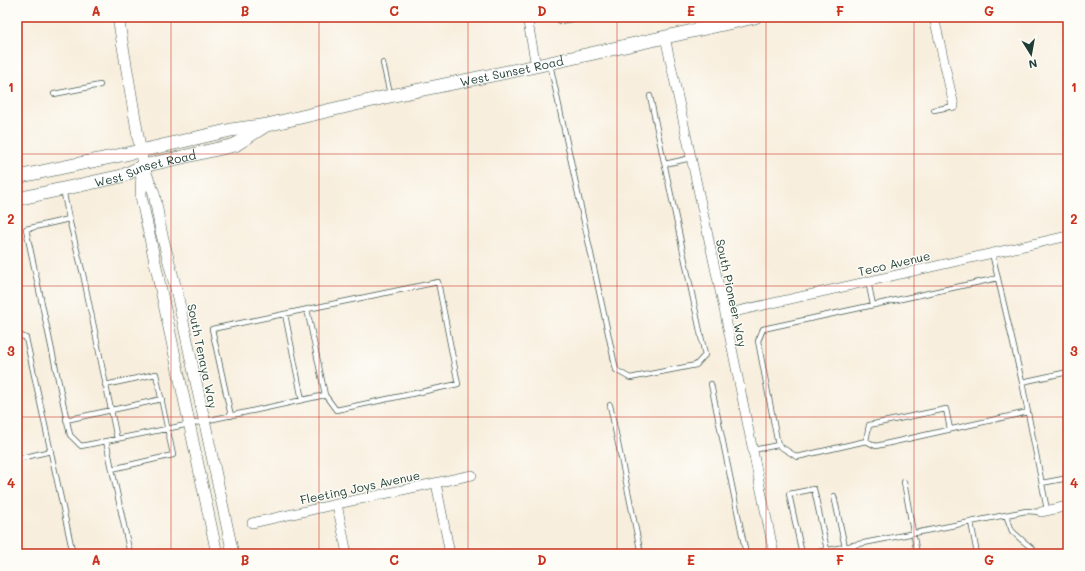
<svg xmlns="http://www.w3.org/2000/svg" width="1085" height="571" viewBox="0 0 1085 571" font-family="Mali,sans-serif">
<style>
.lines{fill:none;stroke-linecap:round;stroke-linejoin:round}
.service-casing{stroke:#40584d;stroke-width:6}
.minor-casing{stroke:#40584d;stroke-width:10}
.tertiary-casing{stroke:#40584d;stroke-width:12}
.secondary-casing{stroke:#40584d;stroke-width:14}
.service{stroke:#fff;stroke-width:4.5}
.minor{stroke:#fff;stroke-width:9}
.tertiary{stroke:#fff;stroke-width:11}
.secondary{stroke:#fff;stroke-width:13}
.grid{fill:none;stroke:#c8321e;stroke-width:1;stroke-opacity:0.55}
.labels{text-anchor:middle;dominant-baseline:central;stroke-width:3;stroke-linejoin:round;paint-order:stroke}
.street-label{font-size:12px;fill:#1f3d34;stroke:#fdfcf7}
.neatline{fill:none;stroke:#c8321e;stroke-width:1.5}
.grid-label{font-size:13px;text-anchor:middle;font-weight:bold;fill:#c8321e}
</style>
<rect width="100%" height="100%" fill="#fdfcf7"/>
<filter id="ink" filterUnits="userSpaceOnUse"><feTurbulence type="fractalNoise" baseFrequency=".025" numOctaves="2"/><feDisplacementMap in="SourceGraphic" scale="8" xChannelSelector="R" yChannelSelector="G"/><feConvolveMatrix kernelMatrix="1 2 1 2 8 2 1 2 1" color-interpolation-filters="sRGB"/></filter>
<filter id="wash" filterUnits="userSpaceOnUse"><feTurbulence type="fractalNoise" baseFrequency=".012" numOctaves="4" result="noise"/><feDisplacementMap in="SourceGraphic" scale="16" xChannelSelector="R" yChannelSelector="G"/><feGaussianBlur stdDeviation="0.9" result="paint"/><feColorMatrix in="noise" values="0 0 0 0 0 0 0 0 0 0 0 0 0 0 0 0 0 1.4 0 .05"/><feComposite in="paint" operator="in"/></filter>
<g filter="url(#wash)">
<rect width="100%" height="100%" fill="#f8eedd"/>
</g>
<g filter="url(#ink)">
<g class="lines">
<defs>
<path id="service" d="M560,17V21L582,17
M383,63L390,94
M550,64L616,370L630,378L696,365L705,355L650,96
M54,94L100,85
M934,110L954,106
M665,164L691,158
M63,189L69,219
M992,253L1022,382L1047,510
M998,278L763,329L758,341L778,445L797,457L866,441L876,446L1028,412
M868,281L873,305
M307,309L325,395
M285,314L302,400
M17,334L26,338L73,554
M1022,382L1068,372
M711,384L746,554
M105,385L156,374L173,455L112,469
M610,405L641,554
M66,420L162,399
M117,439L83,274L69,219L26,229L70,435L81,446C163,430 244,413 325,395L336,410L458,384L438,282L212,329L231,416
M106,441L130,554
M866,441L869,425L946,409L950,429
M753,450L778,445
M17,459L51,451
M904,482L917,554
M1042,483L1068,478
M834,496L845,547
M1006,515L1012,531L1023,541L1033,549L1034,554
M971,522L977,554
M853,545L855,554
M199,554L216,550
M802,554L789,494L814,489L827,550
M808,554L1026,511L1041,512"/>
<path id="minor" d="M527,17L536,66
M934,17L954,106
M665,37L725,314L774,554
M725,314L1068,236
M436,483L450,554
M337,504L347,554
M1041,512L1068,506
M252,523L337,504L472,475"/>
<path id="tertiary" d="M118,17L143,166L154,193L161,231L176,289L233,554
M142,170L141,196L217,554"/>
<g id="secondary">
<path id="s1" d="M17,177L140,151L231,130L267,125L390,96L536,66L755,17"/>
<path id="s2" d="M17,199L122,176L143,166L235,145L263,127"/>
</g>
</defs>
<use href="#service" class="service-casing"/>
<use href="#minor" class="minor-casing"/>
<use href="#tertiary" class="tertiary-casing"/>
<use href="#secondary" class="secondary-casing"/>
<use href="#service" class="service"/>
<use href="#minor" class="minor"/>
<use href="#tertiary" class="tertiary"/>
<use href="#secondary" class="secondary"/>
</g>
</g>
<path class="grid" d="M171,17V554M319,17V554M468,17V554M617,17V554M766,17V554M914,17V554M17,154H1068M17,286H1068M17,417H1068"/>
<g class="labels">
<g class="street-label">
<text stroke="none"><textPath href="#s1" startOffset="506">West Sunset Road</textPath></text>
<text stroke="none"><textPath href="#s2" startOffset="132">West Sunset Road</textPath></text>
<text transform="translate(894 263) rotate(-13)">Teco Avenue</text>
<text transform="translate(732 293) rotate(78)">South Pioneer Way</text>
<text transform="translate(203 356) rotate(78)">South Tenaya Way</text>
<text transform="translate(360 487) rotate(-12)">Fleeting Joys Avenue</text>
</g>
</g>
<rect width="1085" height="571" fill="none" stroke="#fdfcf7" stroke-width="44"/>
<g transform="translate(1031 54) rotate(169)" stroke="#fdfcf7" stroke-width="3" paint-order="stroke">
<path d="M0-3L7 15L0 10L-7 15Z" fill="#1f3d34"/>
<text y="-6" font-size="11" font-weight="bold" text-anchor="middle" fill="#1f3d34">N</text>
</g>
<rect x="22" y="22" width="1041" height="527" class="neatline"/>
<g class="grid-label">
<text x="96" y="16">A</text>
<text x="245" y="16">B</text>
<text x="394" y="16">C</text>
<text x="542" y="16">D</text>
<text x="691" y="16">E</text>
<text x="840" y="16">F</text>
<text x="989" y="16">G</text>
<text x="11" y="92">1</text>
<text x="1074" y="92">1</text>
<text x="11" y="224">2</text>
<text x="1074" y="224">2</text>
<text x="11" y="356">3</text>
<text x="1074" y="356">3</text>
<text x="11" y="488">4</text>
<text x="1074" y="488">4</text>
<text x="96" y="565">A</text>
<text x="245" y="565">B</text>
<text x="394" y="565">C</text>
<text x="542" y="565">D</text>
<text x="691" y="565">E</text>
<text x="840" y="565">F</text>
<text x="989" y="565">G</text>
</g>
</svg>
